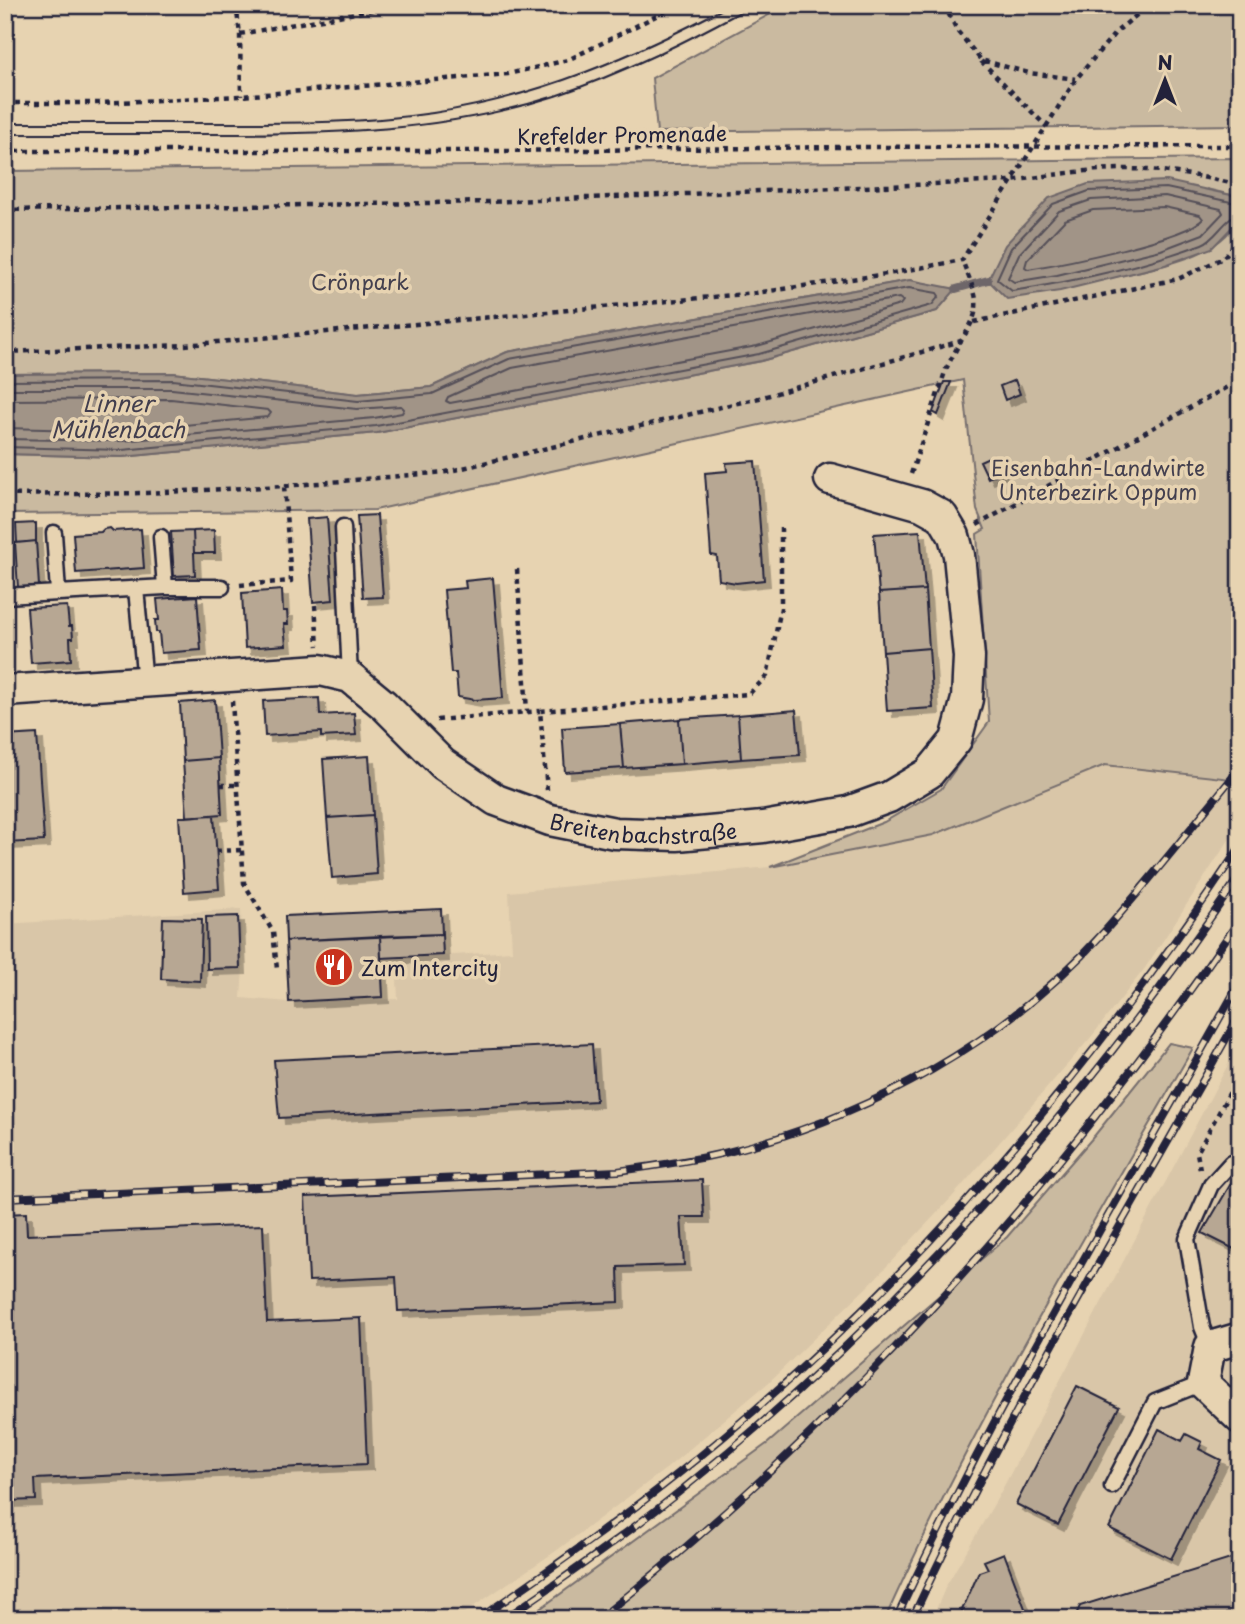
<svg xmlns="http://www.w3.org/2000/svg" width="1245" height="1624" viewBox="0 0 1245 1624" font-family="'Playpen Sans',sans-serif">
<style>
.built{fill:#d9c6a8}
.green{fill:#cabaa0;stroke:#766e6e;stroke-width:2}
.water{fill:#a19487;stroke:#6e6669;stroke-width:2}
.lines{fill:none;stroke-linecap:round;stroke-linejoin:round}
.shore{stroke:#555059;stroke-width:2}
.stream{stroke:#6e6669;stroke-width:8}
.building{fill:#b7a793;stroke:#22223b;stroke-width:2;filter:url(#shadow)}
.lane-casing{stroke:#22223b;stroke-width:19}
.street-casing{stroke:#22223b;stroke-width:35}
.path{stroke:#22223b;stroke-width:4.5;stroke-dasharray:5 5;stroke-linecap:butt}
.lane{stroke:#e7d3b1;stroke-width:14}
.street{stroke:#e7d3b1;stroke-width:30}
.tram{stroke:#22223b;stroke-width:2}
.rail-casing{stroke:#22223b;stroke-width:8}
.rail{stroke:#e7d3b1;stroke-width:5;stroke-dasharray:16;stroke-linecap:butt}
.labels{text-anchor:middle;dominant-baseline:central;stroke-width:7;stroke-linejoin:round;paint-order:stroke}
.street-label{font-size:21px;fill:#22223b;stroke:#e7d3b1}
.park-label{font-size:21px;fill:#44404f;stroke:#e7d3b1}
.poi-label{font-size:21px;fill:#22223b;stroke:#e7d3b1;text-anchor:start}
.water-label{font-size:23px;font-style:italic;fill:#423e4e;stroke:#e7d3b1}
</style>
<defs>
<filter id="shadow"><feDropShadow dx="6" dy="6" stdDeviation="0" flood-color="#0004"/></filter>
</defs>
<rect width="100%" height="100%" fill="#e7d3b1"/>
<filter id="ink" filterUnits="userSpaceOnUse"><feTurbulence type="fractalNoise" baseFrequency=".0143" numOctaves="2"/><feDisplacementMap in="SourceGraphic" scale="14" xChannelSelector="R" yChannelSelector="G"/><feConvolveMatrix kernelMatrix="1 2 1 2 8 2 1 2 1" color-interpolation-filters="sRGB"/></filter>
<g filter="url(#ink)">
<path class="built" d="M1105,765L1240,780V823L1145,968L1092,1036L953,1196L870,1284L768,1383L667,1468L556,1551L455,1619H5V924L241,909L243,968L241,998L289,1002L398,999L396,959L512,951L509,892L770,867L933,835Z
M1240,1042V1619H932L946,1586L997,1499Z"/>
<path class="green" d="M787,5H1240V125L657,132L652,78Z
M1240,158V197L1207,189L1114,277C1152,268 1230,257 1240,211V780L1105,765L933,835L770,867L884,822L941,789L989,722L977,534L985,529L977,510L963,380L375,510L5,514V454L122,457L377,433L761,361L936,311L955,290L910,280L507,352L431,387L358,394L173,373L5,374V171Z
M1169,1043L1193,1048C1086,1235 974,1422 885,1619H526L768,1443L1007,1237L1095,1135Z"/>
<path class="water" d="M1167,181L1240,197L1237,222L1212,248L1165,265L1060,291L1007,299L988,280L1005,245L1049,198L1088,184Z
M910,280L956,289L937,311L761,361L377,433L122,457L5,454V374L173,373L358,394L431,387L507,352Z"/>
<g class="lines">
<path class="shore" d="M1165,196L1221,209L1223,213L1203,234L1161,250L1057,275L1014,282L1008,278L1019,254L1059,211L1091,200Z
M1240,204L1166,188L1089,191L1053,204L1011,248L997,279L1012,291C1076,281 1141,267 1202,244C1217,239 1224,217 1240,215
M1164,207L1200,215L1203,219C1186,239 1059,264 1028,269L1025,267L1027,260L1065,220L1093,210Z
M899,298L903,301L900,305L757,346L450,403L446,401L448,397L512,368Z
M5,381L173,380L358,401L432,394L509,359L909,288L937,293L939,296L932,305L759,354L376,426L122,450L5,447
M5,389H172L357,409L401,406L404,409L402,413L374,418L121,441L5,439
M5,400L171,399L268,410L271,413L268,417L121,431L5,428"/>
<path class="stream" d="M956,289L988,280"/>
</g>
<path class="building" d="M1015,380L1020,394L1005,400L1000,386Z
M944,382H951L938,415L933,412Z
M993,455L1001,472L988,478L980,461Z
M755,461L764,580L736,583L719,580L717,556L711,555L705,473L727,471L726,463Z
M377,515L383,597L363,598L357,516Z
M327,517L333,600L313,602L307,519Z
M36,523V541L17,543L16,524Z
M110,528L113,531L141,529L144,568L76,573L73,534L101,532L104,529Z
M214,530L215,553H194L193,531Z
M193,531L195,575L174,576L171,532Z
M920,531L925,590L879,593L874,534Z
M36,541L39,586L18,588L15,543Z
M493,578L503,698L475,700L458,697L456,673H451L444,590L466,588L465,581Z
M282,590L283,611H287L288,624H284L286,645L245,648L242,593Z
M925,590L929,648L883,652L879,593Z
M197,596L201,650L161,653L159,632H156L155,620H159L157,599Z
M67,606L69,626H72L73,638H70L71,660L31,663L27,608Z
M929,648L933,708L887,711L883,652Z
M319,698L320,715L354,713L356,735L321,737V732L265,736L263,701Z
M215,700L219,758L183,761L180,703Z
M796,710L800,755L741,759L738,715Z
M738,715L741,759L682,764L679,719Z
M679,719L682,764L624,768L620,724Z
M620,724L624,768L565,772L562,728Z
M37,734L44,841L5,843V736Z
M369,756L373,815L327,818L323,759Z
M219,758L222,814L187,817L183,761Z
M214,815L219,889L184,892L179,817Z
M373,815L377,874L332,878L327,818Z
M441,909L442,934L286,941L285,916Z
M238,916L240,968L207,969L206,917Z
M163,918L202,919L200,981L161,979Z
M442,934L443,955L381,958L380,936Z
M380,936L383,997L289,1002L286,941Z
M592,1044L596,1101L279,1118L274,1060Z
M702,1180L704,1217H681L684,1265L618,1267L619,1302L398,1311L396,1277L309,1281L305,1197Z
M1233,1180L1240,1183V1252L1202,1233Z
M26,1213L27,1235L263,1225L267,1322L361,1318L367,1464L35,1479L36,1500L5,1501V1214Z
M1077,1386L1119,1407L1058,1525L1016,1504Z
M1159,1429L1182,1441L1186,1434L1202,1442L1199,1449L1221,1460L1171,1559L1109,1528Z
M1004,1553L1029,1619H958L979,1572L988,1569L984,1561Z
M1240,1556V1619H1074L1080,1606Z"/>
<g class="lines">
<defs>
<path id="lane" d="M343,527L350,677
M54,533L58,592
M161,537L165,587
M136,589L145,682
M5,596L165,587H222
M1210,1347L1202,1327L1187,1239L1211,1185L1231,1163L1240,1160
M1112,1486L1155,1402L1203,1383"/>
<g id="street">
<path id="s1" d="M5,691L320,670L350,677L384,705L443,764L496,800L550,820L615,833L677,835L763,827L848,812L889,797L929,773L956,740L967,699L969,657L959,555L954,536L942,516L922,505L830,479"/>
<path d="M1240,1338L1210,1347L1203,1383L1240,1418"/>
</g>
</defs>
<use href="#lane" class="lane-casing"/>
<use href="#street" class="street-casing"/>
<path class="path" d="M236,5L240,34L241,96
M944,5L958,32L981,60L1029,73L1076,79
M240,34L399,5
M981,61L1047,127
M5,103H98L241,96L508,74L568,60L678,5
M5,151H501L841,147L1240,146
M5,210L488,202L1011,181C1055,175 1102,166 1148,170C1179,172 1209,178 1240,185
M974,322L1178,279L1223,258L1240,238
M5,352L185,345L756,293L893,273L962,260L1076,79L1116,32L1149,5
M911,474L946,369L960,342
M5,495L147,493L284,486L446,472L759,398L961,341C985,304 977,299 962,260
M977,525L1240,380
M517,569L527,711
M240,585L291,581L284,486
M315,605L318,646
M232,701L244,883L273,932L277,969
M437,720L540,711
M220,785H237
M547,790L540,711L749,694L767,676L781,608V528
M216,851L242,850
M1200,1169L1197,1153L1240,1073"/>
<use href="#lane" class="lane"/>
<use href="#street" class="street"/>
<path class="tram" d="M5,123C79,123 153,123 227,123C296,123 366,123 433,113C539,97 637,55 730,5
M5,134C74,134 144,134 213,134C328,134 444,132 555,96C624,73 689,40 753,5"/>
<defs>
<path id="rail" d="M5,1198L618,1171C655,1166 692,1161 728,1152C870,1116 1005,1042 1104,932C1151,879 1195,823 1240,768
M478,1619C545,1573 611,1527 674,1477C897,1301 1082,1083 1240,847
M504,1619C566,1577 626,1535 684,1488C900,1315 1085,1104 1240,875
M599,1619C848,1421 1061,1181 1240,919
M896,1619C998,1400 1123,1192 1240,982
M912,1619C1008,1411 1129,1214 1240,1014"/>
</defs>
<use href="#rail" class="rail-casing"/>
<use href="#rail" class="rail"/>
</g>
</g>
<defs>
<symbol id="restaurant-disc" viewBox="-11 -11 22 22"><circle r="9.5" fill="#c8321e" stroke="#e7d3b1"/><path d="M-5-6h1v4h1v-4h1v4h1v-4h1v5L-1.5 .5V6h-2V.5L-5-1ZM5-6V6H3V1.5H1.5Q1.5-4 5-6Z" fill="#fff"/></symbol>
</defs>
<g fill-rule="evenodd">
<use href="#restaurant-disc" x="312" y="945" width="44" height="44"/>
</g>
<g class="labels">
<g class="street-label">
<text transform="translate(622 134) rotate(-1)">Krefelder Promenade</text>
<text stroke="none"><textPath href="#s1" startOffset="690">Breitenbachstraße</textPath></text>
</g>
<g class="park-label">
<text x="360" y="281">Crönpark</text>
<text x="1098" y="467">Eisenbahn-Landwirte<tspan x="1098" dy="24">Unterbezirk Oppum</tspan></text>
</g>
<g class="poi-label">
<text x="361" y="967">Zum Intercity</text>
</g>
<g class="water-label">
<text x="118" y="402">Linner<tspan x="118" dy="26">Mühlenbach</tspan></text>
</g>
</g>
<rect width="1245" height="1624" fill="none" stroke="#e7d3b1" stroke-width="28"/>
<rect x="14" y="14" width="1217" height="1596" fill="none" stroke="#22223b" stroke-width="2.5" filter="url(#ink)"/>
<g transform="translate(1165 80)" stroke="#e7d3b1" stroke-width="5" paint-order="stroke">
<path d="M0-5L12 26L0 18L-12 26Z" fill="#22223b"/>
<text y="-10" font-size="19" font-weight="bold" text-anchor="middle" fill="#22223b">N</text>
</g>
</svg>
